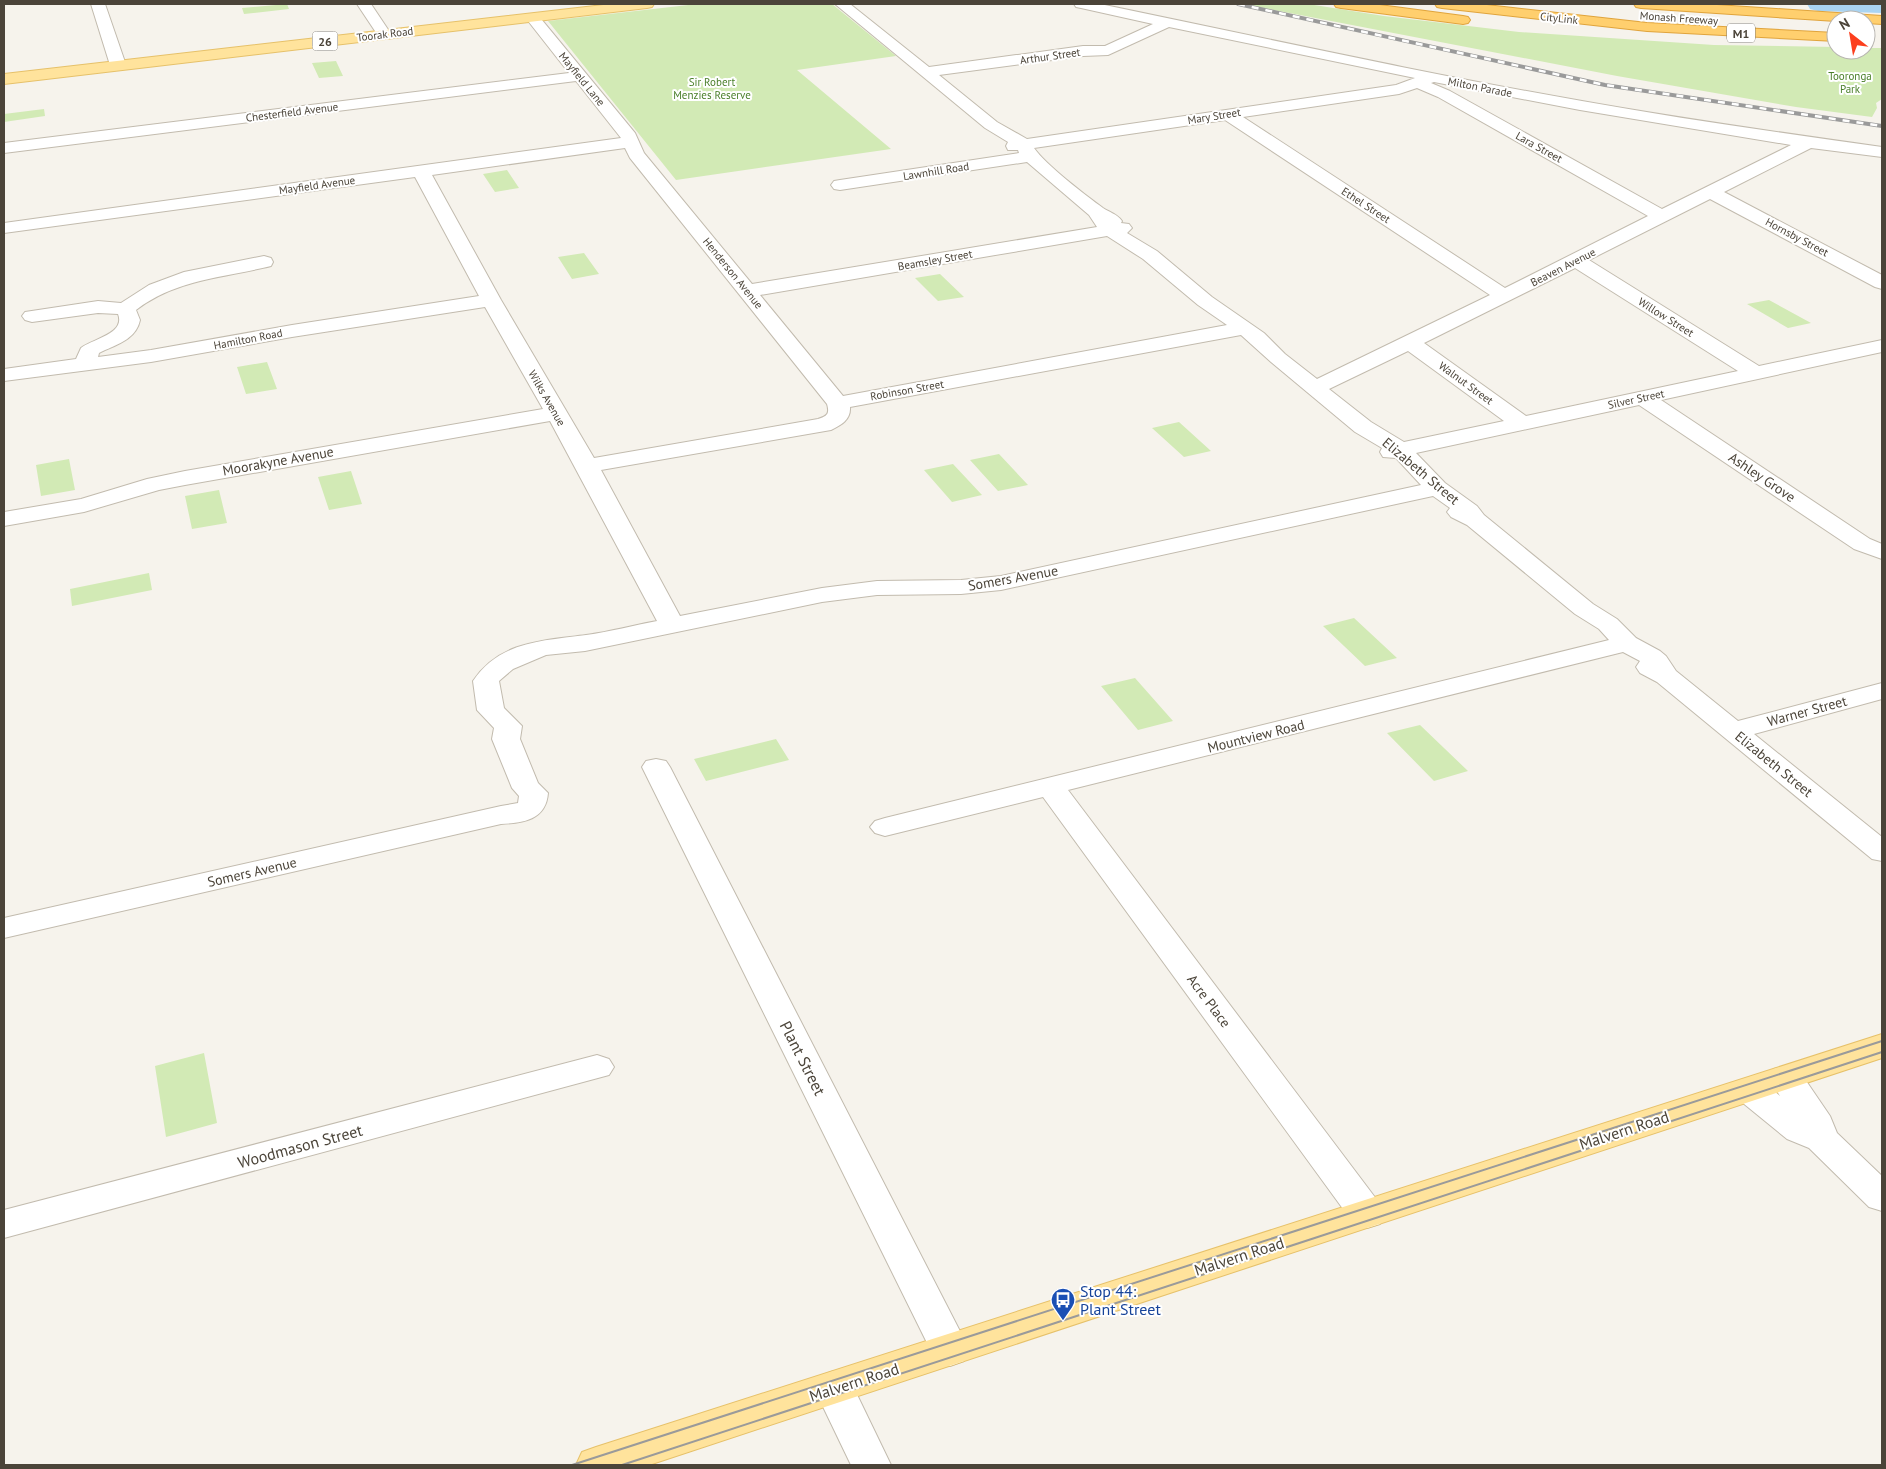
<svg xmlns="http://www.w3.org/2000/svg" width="1886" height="1469" viewBox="0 0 1886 1469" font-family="'PT Sans',sans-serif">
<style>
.green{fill:#d2eab5}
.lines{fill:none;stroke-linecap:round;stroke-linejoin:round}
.river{fill:#a9d4f2;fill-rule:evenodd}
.minor-casing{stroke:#c2bbae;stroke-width:2}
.major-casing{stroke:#e6c16a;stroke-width:2}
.highway-casing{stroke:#e0a43c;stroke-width:2}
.minor{fill:#fff;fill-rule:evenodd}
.major{fill:#ffe39c;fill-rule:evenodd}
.highway{fill:#ffcf6e;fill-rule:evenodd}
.tram{stroke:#9a9a9a;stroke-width:2}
.rail-casing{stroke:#9a9a9a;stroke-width:4}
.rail{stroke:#fff;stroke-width:2.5;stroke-dasharray:7;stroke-linecap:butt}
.labels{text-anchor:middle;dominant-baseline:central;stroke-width:4;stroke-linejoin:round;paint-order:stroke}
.far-street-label{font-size:11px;fill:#4b4439;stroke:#fff}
.far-park-label{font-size:11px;fill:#4a7f2a;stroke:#fff}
.shield{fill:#fff;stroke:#817c74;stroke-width:1}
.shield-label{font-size:12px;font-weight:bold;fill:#4b4439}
.street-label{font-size:14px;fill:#4b4439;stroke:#fff}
.near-street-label{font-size:16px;fill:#4b4439;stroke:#fff}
.near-transit-label{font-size:16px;fill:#164399;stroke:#fff;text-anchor:start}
</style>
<rect width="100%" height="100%" fill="#f6f3ec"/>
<path class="green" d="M287,4L289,9L244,14L242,8Z
M697,4H832L896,56L797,70L891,149L676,180L548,21Z
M1243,4H1308L1384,16L1519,32L1714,45L1836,47V50H1866V48H1882V99L1876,103L1877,108L1872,117L1796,107L1617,76Z
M336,61L343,76L319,78L312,63Z
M44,109L45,116L4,122V114Z
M507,170L519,188L495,192L483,174Z
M584,253L599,274L572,279L558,257Z
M940,274L964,297L938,301L915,278Z
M1769,300L1811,323L1788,328L1747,304Z
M267,362L277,389L246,394L237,367Z
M1179,422L1211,451L1184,457L1152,428Z
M999,454L1028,485L998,491L970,460Z
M69,459L75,490L41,496L36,465Z
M953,464L982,495L952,502L924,470Z
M351,471L362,504L329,510L318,477Z
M219,490L227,523L192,529L185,496Z
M149,573L152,590L72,606L70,589Z
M1354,618L1397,658L1365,666L1323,626Z
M1135,678L1173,721L1138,730L1101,686Z
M1420,725L1468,771L1434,781L1387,733Z
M776,739L789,760L706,781L694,759Z
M204,1053L217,1123L166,1137L155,1066Z"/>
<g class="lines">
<path class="river" d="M1807,4H1882V13L1818,11L1810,9Z"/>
<defs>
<path id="minor" d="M91,4H105L126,65L123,68H113L110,65Z
M357,4H371L391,34L389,37H379Z
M835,4H850L929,67L1083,46H1105L1153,24L1081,8L1076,7L1074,4H1100C1260,37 1421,73 1582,101C1682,119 1782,133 1882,147V157L1811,148L1724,192L1882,275V289L1875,287L1710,199L1589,260L1759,366L1882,340V352L1661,400L1870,539L1882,544V559L1854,549L1639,405L1416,453L1445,483L1477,506L1484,515L1593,604L1617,619L1636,638L1660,651L1666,656L1676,671L1738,721L1882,683V699L1754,734L1882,837V861L1872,859L1657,682L1640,673L1636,667L1640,661L1623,652L1068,790L1380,1204L1385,1214L1380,1224L1367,1228L1354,1224L1043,797L885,836L875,833L870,827L875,821L885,818L1609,640L1599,629L1575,614L1467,525L1451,517L1447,512L1450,508L1433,496L1001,590L961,594L877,595L822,602L585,651L546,655L513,669L499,681L504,708L522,726L520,739L538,783L548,793C546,820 523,823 501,824L4,938V918L501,806L518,803L519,796L512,788L492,739L494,728L477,710L473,681C500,641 542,641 586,635C610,632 634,625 657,621L550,421L185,485L159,490L84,512L4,526V512L81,499L147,479L185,471L543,409L485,307L292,337L151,362L4,381V369L76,359L81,348C92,339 126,334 118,314L98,313L32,322L25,320L22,316L25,312L98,301L121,303L149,285L184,272L264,256L271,258L273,262L271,266C223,278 176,279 136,310L140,320C136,340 115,345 99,353L98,357L151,350L292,325L479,296L415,177L4,233V223L621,138L576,81L4,153V143L569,73L525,17L527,14H537L635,133L644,153L752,284L1097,227L1089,215L1027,162L840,190L834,189L831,185L834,181L840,180L1019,153L1018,150H1008L1006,146L1008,142L985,128ZM1169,27L1415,78L1396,85L1027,139L997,122L939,75L1083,56L1108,55ZM1434,82L1580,110L1791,145L1662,209L1450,91L1431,83ZM1417,88L1438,97L1648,216L1505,288L1243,117L1399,94ZM1225,120L1490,295L1317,379L1285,354L1264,333L1212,297L1157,251L1127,233L1132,228L1129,224L1121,223L1122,221C1117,214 1109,212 1103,208C1085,195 1046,165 1034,148ZM625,148L630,158L827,404C830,414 827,416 818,419L594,458L501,300L432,175ZM1107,236L1143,259L1198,305L1227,325L843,396L760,295ZM1575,268L1738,371L1526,416L1424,343ZM1241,335L1271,362L1355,432L1382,448L1380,452L1383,457L1396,458L1421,485L1001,576L961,580L877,581L822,588L680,616L601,470L831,430C841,425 851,420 850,407ZM1408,351L1504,421L1404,442L1371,422L1329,389Z
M656,759L666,761L670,767L964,1339L969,1350L964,1361L950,1366L936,1361L642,767L646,761Z
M597,1055L609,1059L614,1067L609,1075L4,1238V1210Z
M1786,1066L1798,1069L1830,1116L1837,1133L1882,1176V1211L1869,1207L1809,1148L1787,1139L1738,1099L1733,1090L1738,1081C1759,1075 1765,1084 1780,1096L1769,1078L1774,1069Z
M834,1371L848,1376L891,1465H851L814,1388L820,1376Z"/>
<path id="major" d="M612,4H654L652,7L647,8L4,84V74Z
M1882,1034V1058L649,1465H576L582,1452L596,1447Z"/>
<path id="highway" d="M1334,4H1372L1463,16L1468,17L1470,20L1468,23L1463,24L1341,8L1336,7Z
M1435,4H1478L1647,23L1836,33V41L1647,31L1442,8L1437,7Z
M1634,4H1702L1882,16V24L1866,23V20L1836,21L1641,8L1636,7Z"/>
</defs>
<use href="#minor" class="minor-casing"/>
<use href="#major" class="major-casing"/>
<use href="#highway" class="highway-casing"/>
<use href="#minor" class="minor"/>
<use href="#major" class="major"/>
<use href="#highway" class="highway"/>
<path class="tram" d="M572,1465L1882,1041
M622,1465L1882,1052"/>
<defs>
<path id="rail" d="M1238,4L1605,85L1882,126"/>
</defs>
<use href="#rail" class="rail-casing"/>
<use href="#rail" class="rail"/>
</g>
<defs>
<symbol id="bus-pin" viewBox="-11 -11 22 30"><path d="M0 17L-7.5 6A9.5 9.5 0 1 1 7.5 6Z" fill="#1a4fb4" stroke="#fff"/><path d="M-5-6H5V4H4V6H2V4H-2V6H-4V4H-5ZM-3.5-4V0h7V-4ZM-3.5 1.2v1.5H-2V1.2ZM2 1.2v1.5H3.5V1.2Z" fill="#fff"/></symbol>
</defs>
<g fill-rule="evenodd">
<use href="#bus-pin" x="1049" y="1286" width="28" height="38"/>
</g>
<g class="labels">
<g class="far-street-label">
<text transform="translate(1559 18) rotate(6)">CityLink</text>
<text transform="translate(1679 18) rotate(4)">Monash Freeway</text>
<text transform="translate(385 34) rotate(-7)">Toorak Road</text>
<text transform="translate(1050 56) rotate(-8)">Arthur Street</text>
<text transform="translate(582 79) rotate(51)">Mayfield Lane</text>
<text transform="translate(1480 87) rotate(11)">Milton Parade</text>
<text transform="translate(292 112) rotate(-7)">Chesterfield Avenue</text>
<text transform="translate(1214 116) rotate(-9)">Mary Street</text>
<text transform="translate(1539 147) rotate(29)">Lara Street</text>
<text transform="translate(936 171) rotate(-9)">Lawnhill Road</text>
<text transform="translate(317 185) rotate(-8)">Mayfield Avenue</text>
<text transform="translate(1366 205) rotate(33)">Ethel Street</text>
<text transform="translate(1797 237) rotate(28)">Hornsby Street</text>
<text transform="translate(935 260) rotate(-10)">Beamsley Street</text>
<text transform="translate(1563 267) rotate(-27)">Beaven Avenue</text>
<text transform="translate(733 273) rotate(51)">Henderson Avenue</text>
<text transform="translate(1666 317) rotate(32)">Willow Street</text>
<text transform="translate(248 339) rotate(-11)">Hamilton Road</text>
<text transform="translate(1466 383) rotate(36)">Walnut Street</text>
<text transform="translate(907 390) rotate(-10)">Robinson Street</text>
<text transform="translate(547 398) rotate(60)">Wilks Avenue</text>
<text transform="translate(1636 399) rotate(-12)">Silver Street</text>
</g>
<g class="far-park-label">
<text x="1850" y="76">Tooronga<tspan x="1850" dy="13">Park</tspan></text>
<text x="712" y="82">Sir Robert<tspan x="712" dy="13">Menzies Reserve</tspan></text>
</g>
<g class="shield">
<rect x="1727" y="23.5" width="28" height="19" rx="4"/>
<rect x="312.5" y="31.5" width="25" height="19" rx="4"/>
</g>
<g class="shield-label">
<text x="1741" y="33">M1</text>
<text x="325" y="41">26</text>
</g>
<g class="street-label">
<text transform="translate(278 461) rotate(-10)">Moorakyne Avenue</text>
<text transform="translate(1421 471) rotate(40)">Elizabeth Street</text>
<text transform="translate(1762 477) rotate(34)">Ashley Grove</text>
<text transform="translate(1013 578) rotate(-10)">Somers Avenue</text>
<text transform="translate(1807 711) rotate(-15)">Warner Street</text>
<text transform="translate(1256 736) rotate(-14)">Mountview Road</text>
<text transform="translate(1774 764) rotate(39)">Elizabeth Street</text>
<text transform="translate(252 872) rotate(-13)">Somers Avenue</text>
<text transform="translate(1209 1001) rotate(53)">Acre Place</text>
</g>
<g class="near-street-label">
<text transform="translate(803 1058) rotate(63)">Plant Street</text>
<text transform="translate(1624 1130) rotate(-18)">Malvern Road</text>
<text transform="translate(300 1146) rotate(-15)">Woodmason Street</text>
<text transform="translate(1239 1256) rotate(-18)">Malvern Road</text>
<text transform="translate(854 1382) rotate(-18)">Malvern Road</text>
</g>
<g class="near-transit-label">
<text x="1080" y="1291">Stop 44:<tspan x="1080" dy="18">Plant Street</tspan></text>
</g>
</g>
<rect width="1886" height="1469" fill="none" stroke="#4b4439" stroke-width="10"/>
<g transform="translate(1851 35) rotate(329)"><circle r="24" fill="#ffffff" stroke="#b7b4b0"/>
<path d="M0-4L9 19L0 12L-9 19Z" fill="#fc3f1d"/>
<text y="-8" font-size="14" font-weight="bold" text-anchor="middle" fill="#4b4439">N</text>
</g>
</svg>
